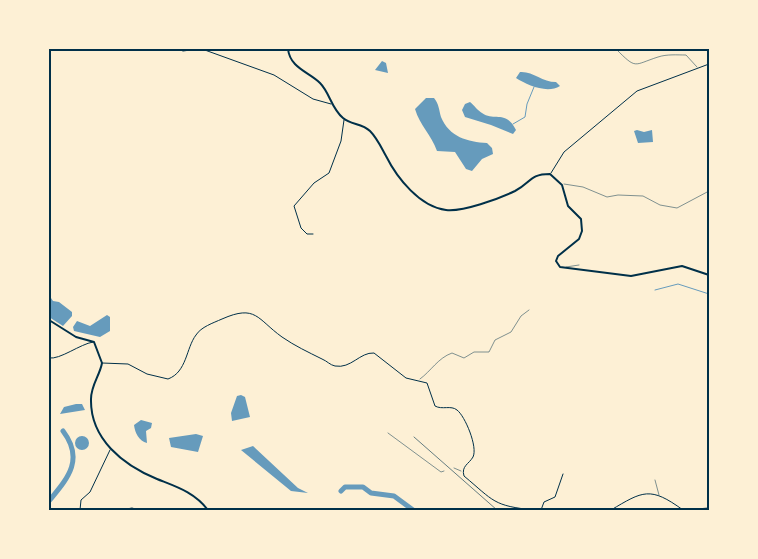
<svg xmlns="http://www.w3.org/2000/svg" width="758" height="559" viewBox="0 0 758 559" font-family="'Times New Roman',serif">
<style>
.water{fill:#669bbc}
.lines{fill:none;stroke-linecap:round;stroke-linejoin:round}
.stream{stroke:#669bbc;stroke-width:1}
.river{stroke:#669bbc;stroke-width:5}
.service{stroke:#003049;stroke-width:0.5}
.minor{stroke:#003049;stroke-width:1}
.tertiary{stroke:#003049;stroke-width:2}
.rail{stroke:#657d81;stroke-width:1}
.neatline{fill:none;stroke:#003049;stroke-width:2}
</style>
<rect width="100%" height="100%" fill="#fdf0d5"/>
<path class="water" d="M382,61L386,63L388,73L375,70Z
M520,72C533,71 542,82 556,82L560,86C547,94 527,85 516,78Z
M426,98H434C439,104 439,110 441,117C449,137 468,142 487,143L492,148L493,154L482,159L472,171L466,169L455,152L437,151C431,134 420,126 415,109Z
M470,102C474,105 478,111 482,113C495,122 505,109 516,130L513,134L491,125L465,117L462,110L465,104Z
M637,130L644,132L652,130L653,142L638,143L634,131Z
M49,295L53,301L59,302L72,312V316L63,326L49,317Z
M107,315L110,317V331L100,337L74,331L73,327L77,321L90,326Z
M241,395L245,397L250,417L232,421L231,413L237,396Z
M76,404H82L85,410L60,414L64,407Z
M141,420L152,423L151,428L146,431L147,443C139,441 135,433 134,425Z
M196,434L203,436L198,452L171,447L169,438Z
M75 443a7 7 0 1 1 14 0a7 7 0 1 1-14 0Z
M253,446L298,488L308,493L291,491L241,450Z"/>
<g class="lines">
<path class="stream" d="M513,124L525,117L527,104L534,87
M655,290L678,284L709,294"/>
<path class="river" d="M341,491L345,487H363L371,493L394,496L413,510
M49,501C67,479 85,460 63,431"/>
<path class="service" d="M616,49C637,70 633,65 658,57C667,54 677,55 686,55L697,67
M564,184L583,187L607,197L618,195L643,196L660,205L677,208L709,191
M566,267L579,265
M420,379C431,371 438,358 452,353L464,358L474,352H489L495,340L511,332L521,316L529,310
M388,433L441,472L444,471
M454,468L461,471
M655,480L659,495"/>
<path class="minor" d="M178,49L183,51L198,49
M202,49L274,75L313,99L331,104
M551,173L564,152L637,91L709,64
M313,234H307L301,228L294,206L314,183L329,173L341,141L344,120
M49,358C60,360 80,344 93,342
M102,363L128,364L147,374L168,379C187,372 186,348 196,335C201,327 213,323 222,319C256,304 257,319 282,337C295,346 308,352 322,359C327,361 330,365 335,366C351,369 360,352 374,353L406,378L427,383L435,406C442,410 451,405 457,410C465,416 478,447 473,457C469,464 461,466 464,476C494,501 493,506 534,510
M80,510L81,500L90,492L110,450
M121,510L132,508L139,510
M541,510L544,502L555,497L563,474
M611,510C643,491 650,486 683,510L709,508"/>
<path class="tertiary" d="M288,49C290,68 309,72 320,83C330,93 331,108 343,118C351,125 362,123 370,131C377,138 381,147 386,156C397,178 420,207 446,210C463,212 498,199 515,191C531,183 529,174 550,174L562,185L568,206L581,219L582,231L579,239L558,256L556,261L560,267L631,276L682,266L709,275
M49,320L76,337L94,342L102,363C100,375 91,385 91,399C90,439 123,465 157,479C177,487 194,492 208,510"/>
<path class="rail" d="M414,437L497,510"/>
</g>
<rect width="758" height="559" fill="none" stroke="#fdf0d5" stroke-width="100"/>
<rect x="50" y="50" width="658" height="459" class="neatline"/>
</svg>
